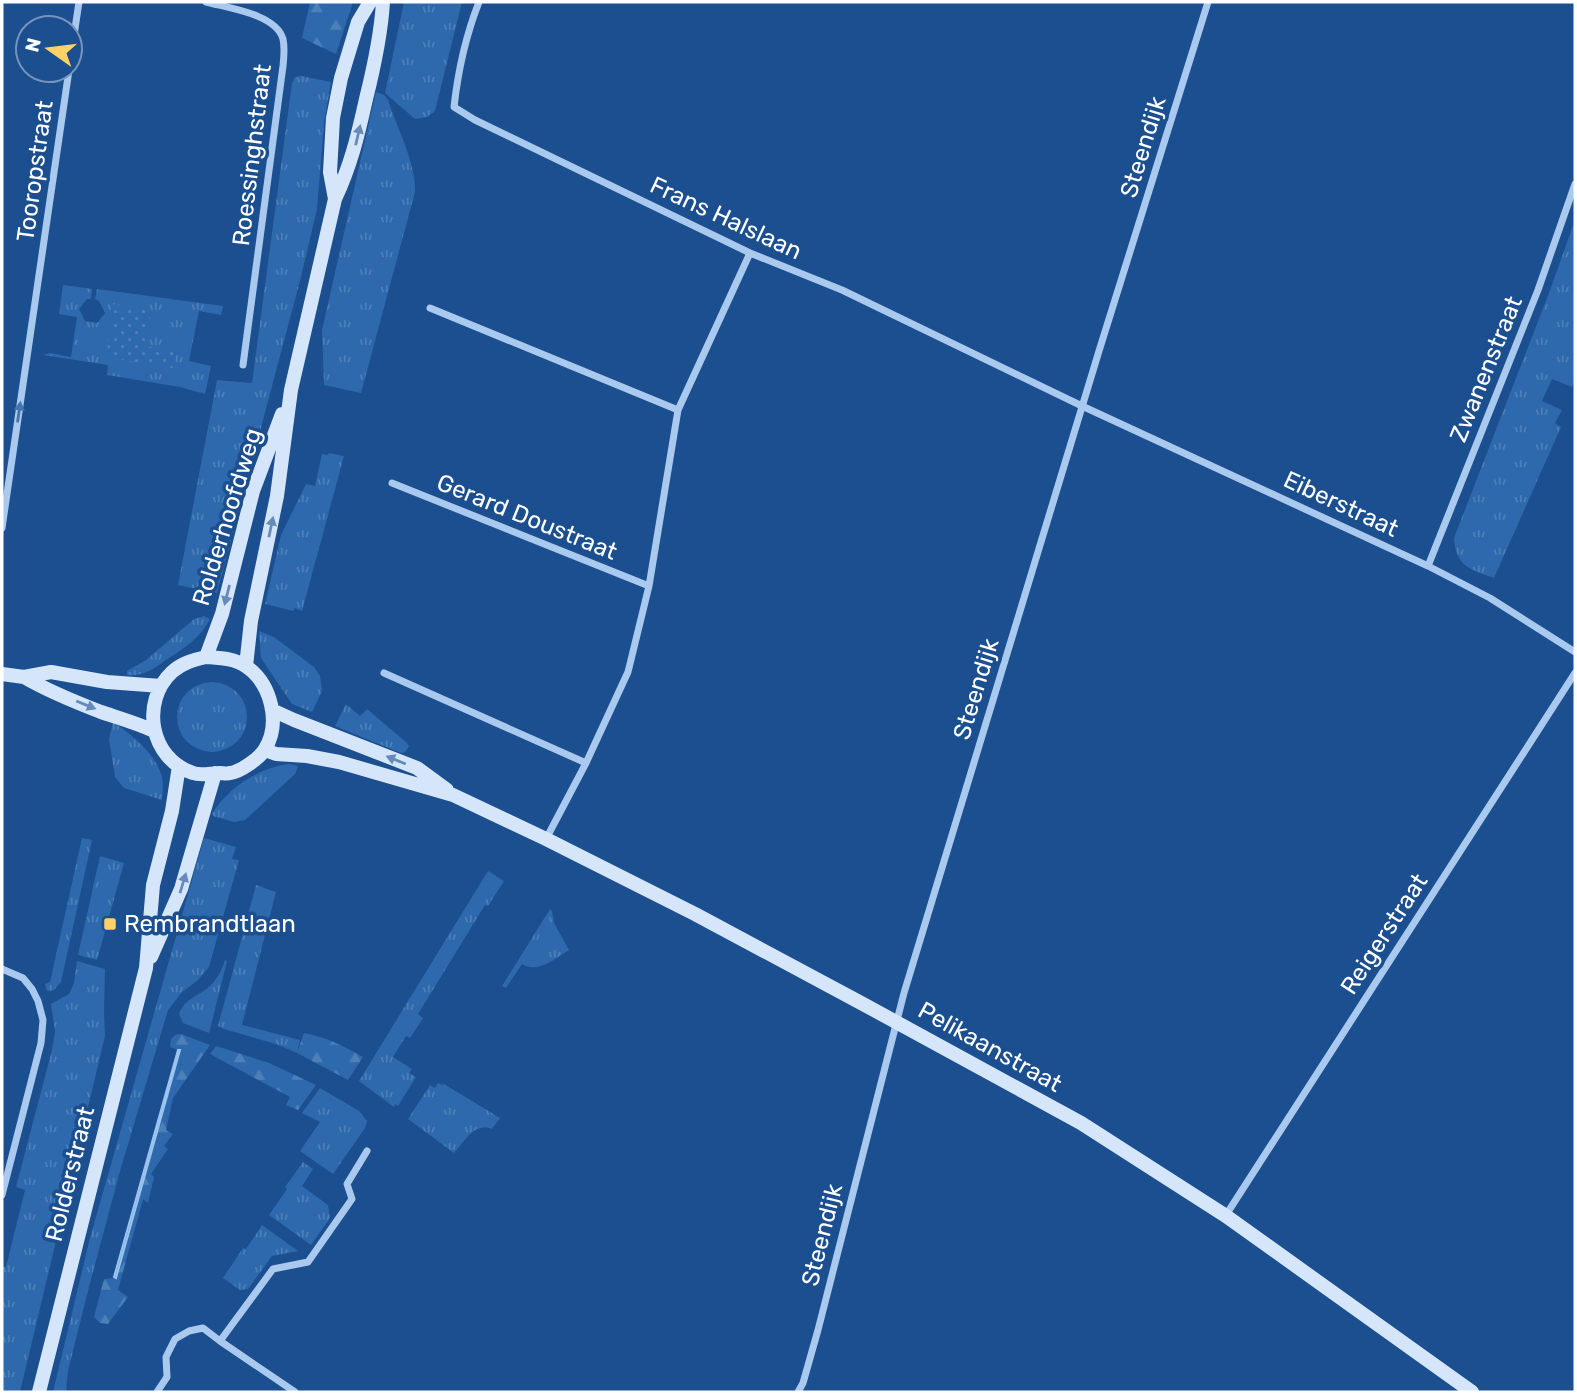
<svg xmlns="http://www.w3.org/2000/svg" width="1577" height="1394" viewBox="0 0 1577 1394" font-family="Rubik,sans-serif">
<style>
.grass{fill:url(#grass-tufts)}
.forest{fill:url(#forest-firs)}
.park{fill:url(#park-dots)}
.water{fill:url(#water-ripples);stroke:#9cc4f0;stroke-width:2}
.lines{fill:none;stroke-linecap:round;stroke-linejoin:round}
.street{stroke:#a9c9ee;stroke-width:7}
.secondary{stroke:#d6e6fa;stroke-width:14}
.oneway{fill:#668bba}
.oneway2{fill:#4674ac}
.poi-dot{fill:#ffd166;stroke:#1b4f8f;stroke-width:2.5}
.labels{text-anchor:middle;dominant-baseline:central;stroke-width:7;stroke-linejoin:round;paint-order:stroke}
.street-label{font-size:24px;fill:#fff;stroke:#1b4f8f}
.poi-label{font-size:24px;fill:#fff;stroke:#1b4f8f;text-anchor:start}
</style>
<defs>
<pattern id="grass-tufts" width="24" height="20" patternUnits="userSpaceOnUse" patternTransform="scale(1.75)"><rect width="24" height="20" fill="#2e69ad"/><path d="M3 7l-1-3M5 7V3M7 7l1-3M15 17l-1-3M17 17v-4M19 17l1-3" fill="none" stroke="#4d80b9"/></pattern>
<pattern id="forest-firs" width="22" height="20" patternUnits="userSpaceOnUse" patternTransform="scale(1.75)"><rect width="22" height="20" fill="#2e69ad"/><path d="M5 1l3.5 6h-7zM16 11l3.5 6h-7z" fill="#4d80b9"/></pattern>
<pattern id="park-dots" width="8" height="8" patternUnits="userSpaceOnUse" patternTransform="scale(1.75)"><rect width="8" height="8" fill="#2e69ad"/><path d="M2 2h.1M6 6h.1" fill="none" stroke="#4d80b9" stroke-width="1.8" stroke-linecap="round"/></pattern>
<pattern id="water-ripples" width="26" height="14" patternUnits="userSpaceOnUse" patternTransform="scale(1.75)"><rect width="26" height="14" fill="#3c6290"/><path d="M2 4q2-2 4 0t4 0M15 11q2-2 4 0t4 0" fill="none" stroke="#597aa1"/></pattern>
</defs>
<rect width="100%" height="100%" fill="#1b4f8f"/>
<path class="grass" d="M404,2H462L435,111L427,117L415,119L385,93Z
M301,76L331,82L324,123L317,209L301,277L217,593L178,585L217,380L252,383L292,83L295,77Z
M376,92L384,95L388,100C397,128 416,163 415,192L361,393L324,385L322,330Z
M1575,220V380L1572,387L1552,379L1542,401L1562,410L1555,423L1561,427L1494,578C1470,569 1456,567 1454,538L1549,293Z
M63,285L92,289L91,299H87L79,309L85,321L97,323L105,313L99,301L95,299L97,289L223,306L221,315L199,311L189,361L211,366L205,394L180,387L107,375L108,365L43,355L50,353L71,357L77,317L59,314Z
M329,453L344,456L302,611L295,608L293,611L265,604L281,535L306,484L315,486L322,454L328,455Z
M204,616L210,619C200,638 186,647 169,658C155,668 143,677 127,675V671L146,660L194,619Z
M259,631L274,637L314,667L320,676L322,691L312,712L292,704L261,658Z
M177 717a35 35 0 1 1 70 0a35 35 0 1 1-70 0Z
M346,704L360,716L367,709L407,743L409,746L405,752L401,753L335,726Z
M113,722C131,734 152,751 160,771C164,780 163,790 162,800L124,788L115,777L109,739Z
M289,764L298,766L295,774L245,820L234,822L213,816L212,814C228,788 258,768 289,764Z
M82,838L92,840L61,982L54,990L49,991L47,990L45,984L50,982Z
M204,838L236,847L232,859L239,860L209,967L197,981L182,992L168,1010L120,1171L89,1287L68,1371L66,1392H53L90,1238Z
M100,856L124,863L97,960L78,955Z
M488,871L504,881L488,906L485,905L418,1014L423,1018L410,1038L406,1036L393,1057L412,1069L409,1073L416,1077L398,1106L395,1104L394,1107L359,1081Z
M256,885L276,892L242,1025L300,1040L297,1053L276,1044L224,1029L218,1026Z
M550,909L552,911L554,923L569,950C555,959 537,974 522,964L506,988L502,986Z
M225,960L227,961L209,1033L183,1023L179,1014C184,999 199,996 210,986C217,979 222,970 225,960Z
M77,961L105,969L104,1010L105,1036L20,1392H2V1266L6,1267L25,1190L16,1187L52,1050L55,1031L51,1004L69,994L74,983Z
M438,1083L442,1085L444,1084L500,1118L492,1129C474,1122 465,1141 454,1153L408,1119L430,1085L435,1088Z
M320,1088L359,1111L367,1121L365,1128L333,1174L300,1151L320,1122L302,1113Z
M303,1162L313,1169L302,1186L328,1205L330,1218L311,1245L269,1215L287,1189L285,1187Z
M262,1225L298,1251L272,1256L248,1289L240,1290L223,1278L243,1248L246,1249Z"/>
<path class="forest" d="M310,2H353L336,54L302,38Z
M304,1033C326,1037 344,1046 363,1057L348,1080L297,1053Z
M181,1034L210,1045L173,1098L166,1130L173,1134L164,1146L168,1149L151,1174L154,1177L148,1203L143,1199L118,1290L128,1297L108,1324L100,1323L94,1317L104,1279L116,1278L180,1051L170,1047L171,1039L175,1035Z
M216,1046L269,1063L316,1085L298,1110L286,1105L290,1097L210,1054Z"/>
<path class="park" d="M111,304L152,311L148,324L144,346L176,351L173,368L106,357L112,318Z"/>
<path class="water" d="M178,1050H180L116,1278L114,1277Z"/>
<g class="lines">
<path class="street" d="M206,2C228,8 276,14 283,39C285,48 284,57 283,66L243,365
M479,2C466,35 458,71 454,107L475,120L750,253L842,290L1082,406L1428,566L1490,598L1575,652
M70,62L79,2
M430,308L678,410
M392,483L649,586
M2,528L69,70
M1428,566L1538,290L1575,184
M384,673L586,763
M546,839L586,763L628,672L649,586L678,410L750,253
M2,969L23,978L32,989L38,1001L43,1020L41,1043L2,1195
M1226,1215L1575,673
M157,1392L167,1377L166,1357L175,1339L189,1331L203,1328L220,1341
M295,1392L220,1341L273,1269L308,1262L352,1199L347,1184L367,1151
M798,1392L803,1383L818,1330L904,993L1099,351L1208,2"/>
<path class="secondary" d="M335,199L330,172L333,118L341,78L358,22L370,2
M206,657C220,658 234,658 247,667C271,684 281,723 265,749C260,758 240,772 230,773C227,774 223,773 220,773C211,773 201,776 193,773C150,759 140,702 172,672C182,663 193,660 206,657Z
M206,657L222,614L253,491L282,414
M246,666L251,621L277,496L291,390L335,199C351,165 358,135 366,99C374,67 381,35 383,2
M2,674L24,677L51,672L107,682L161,686
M24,677C48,691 75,702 101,712C119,718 137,723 154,731
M272,710L294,720L417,768L447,790
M265,750L276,754L307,756L339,762L453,795L546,839L695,914L863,1004L1081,1123L1226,1216L1472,1392
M151,957L181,889L215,773
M39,1392L146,968L153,885L172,811L179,766"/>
</g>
<defs><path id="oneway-solid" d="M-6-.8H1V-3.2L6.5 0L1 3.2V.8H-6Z" transform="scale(1.75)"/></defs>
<g class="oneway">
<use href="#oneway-solid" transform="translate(358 135) rotate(-77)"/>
<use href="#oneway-solid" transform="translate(271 527) rotate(-78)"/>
<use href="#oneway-solid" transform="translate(227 595) rotate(104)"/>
<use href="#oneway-solid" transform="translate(86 705) rotate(22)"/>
<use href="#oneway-solid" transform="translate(396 760) rotate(-158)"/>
<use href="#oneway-solid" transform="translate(183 883) rotate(-73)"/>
</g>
<use class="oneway2" href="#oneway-solid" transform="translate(19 412) rotate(-82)"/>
<rect class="poi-dot" x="103" y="917" width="14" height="14" rx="3.5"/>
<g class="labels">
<g class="street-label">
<text transform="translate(1143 147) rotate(-73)">Steendijk</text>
<text transform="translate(252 155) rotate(-83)">Roessinghstraat</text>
<text transform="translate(35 171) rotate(-82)">Tooropstraat</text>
<text transform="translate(726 218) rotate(25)">Frans Halslaan</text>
<text transform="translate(1486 369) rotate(-68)">Zwanenstraat</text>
<text transform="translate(1341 504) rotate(25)">Eiberstraat</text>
<text transform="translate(227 517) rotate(-73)">Rolderhoofdweg</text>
<text transform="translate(527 517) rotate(22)">Gerard Doustraat</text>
<text transform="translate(976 689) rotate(-73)">Steendijk</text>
<text transform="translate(1384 934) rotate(-57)">Reigerstraat</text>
<text transform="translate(990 1047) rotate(29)">Pelikaanstraat</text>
<text transform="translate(70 1174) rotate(-76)">Rolderstraat</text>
<text transform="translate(822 1235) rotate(-76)">Steendijk</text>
</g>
<g class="poi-label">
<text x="124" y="924">Rembrandtlaan</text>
</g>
</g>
<rect width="1577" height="1394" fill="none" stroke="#ffffff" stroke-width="7"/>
<g transform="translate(49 49) rotate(284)"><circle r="33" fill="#1b4f8f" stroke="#7695bc" stroke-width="2"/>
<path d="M0-5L12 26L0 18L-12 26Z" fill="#ffd166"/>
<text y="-10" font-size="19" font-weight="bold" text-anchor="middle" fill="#ffffff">N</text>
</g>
</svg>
